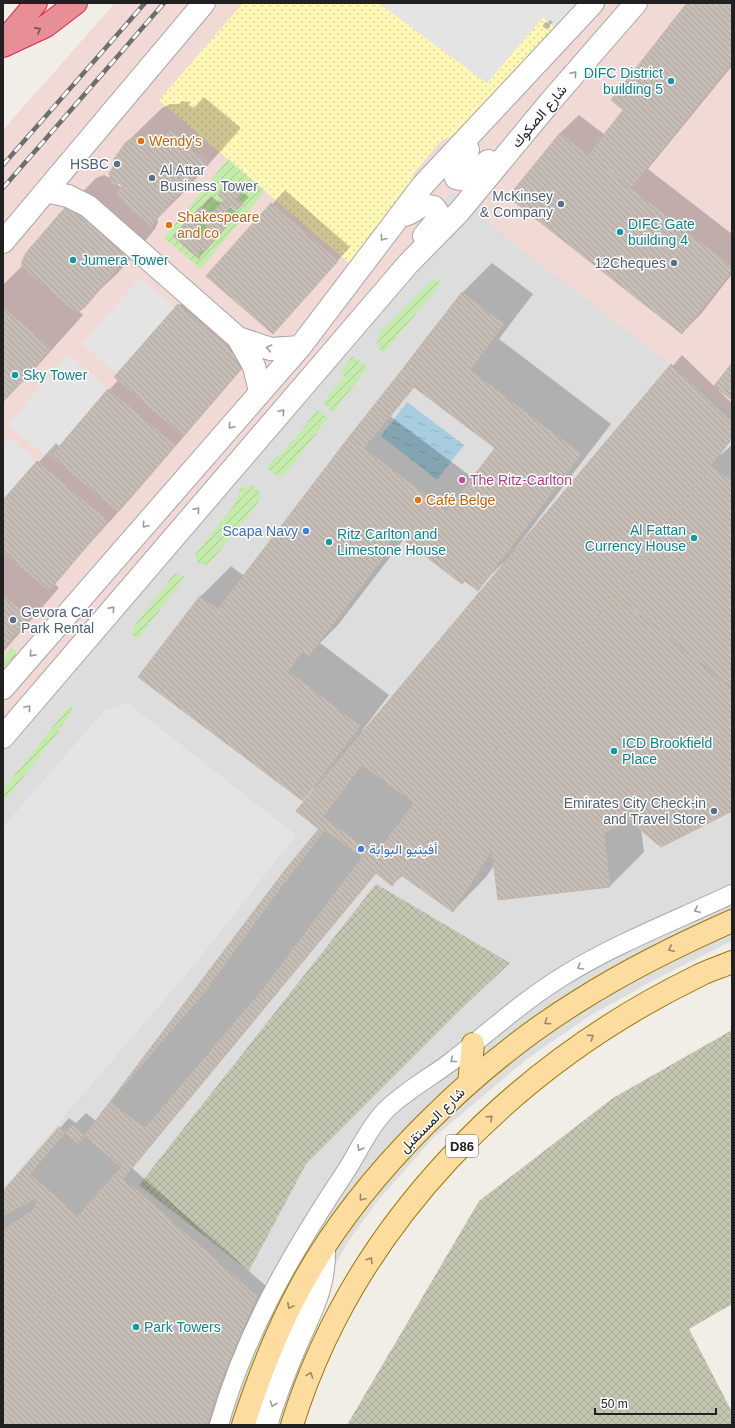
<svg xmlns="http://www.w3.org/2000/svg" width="735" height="1428" viewBox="0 0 735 1428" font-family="Arial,Vazirmatn,sans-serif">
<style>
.residential{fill:#dedddd}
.commercial{fill:#f1d9d6}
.construction{fill:url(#construction-cross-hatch)}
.sand{fill:url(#sand-dots)}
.garden{fill:url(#garden-furrows)}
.parking{fill:#e4e4e4}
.water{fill:url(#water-ripples)}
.shadow{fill:#0003;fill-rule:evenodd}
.building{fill:url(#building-back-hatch);stroke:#c3b6a8;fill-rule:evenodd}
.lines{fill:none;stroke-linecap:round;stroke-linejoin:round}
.minor-casing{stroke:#a7a7a7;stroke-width:20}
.tertiary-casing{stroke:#a7a7a7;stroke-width:24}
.primary-casing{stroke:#9c7700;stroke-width:24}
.motorway-casing{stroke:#de2453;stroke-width:24}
.minor{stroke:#fff;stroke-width:18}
.tertiary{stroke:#fff;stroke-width:22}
.primary{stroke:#fddd9f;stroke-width:22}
.motorway{stroke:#e88e96;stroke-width:22}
.rail-casing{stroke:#6e6e6e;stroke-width:4.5}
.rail{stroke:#fff;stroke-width:3;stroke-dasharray:9;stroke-linecap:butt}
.oneway{stroke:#7a5255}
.oneway2{stroke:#9b9b9b}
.oneway3{stroke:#9a8866}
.culture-dot{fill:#0f9aa8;stroke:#fff;stroke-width:1.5}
.food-dot{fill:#e8710a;stroke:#fff;stroke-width:1.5}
.service-dot{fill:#5c6f8a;stroke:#fff;stroke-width:1.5}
.hotel-dot{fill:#d1479c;stroke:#fff;stroke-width:1.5}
.shop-dot{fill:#3f7fe0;stroke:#fff;stroke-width:1.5}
.labels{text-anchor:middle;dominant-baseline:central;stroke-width:3;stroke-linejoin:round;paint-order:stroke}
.shield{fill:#fff;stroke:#636363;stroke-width:1}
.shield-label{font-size:13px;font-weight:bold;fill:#202020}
.culture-label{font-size:14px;fill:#0d838f;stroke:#fff;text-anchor:start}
.street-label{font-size:14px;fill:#202020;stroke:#fff}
.food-label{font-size:14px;fill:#c56008;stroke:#fff;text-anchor:start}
.service-label{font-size:14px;fill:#4e5e75;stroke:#fff;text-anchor:end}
.hotel-label{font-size:14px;fill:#b23c85;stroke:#fff;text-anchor:start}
.shop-label{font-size:14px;fill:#366cbe;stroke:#fff;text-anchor:end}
</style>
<defs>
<pattern id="construction-cross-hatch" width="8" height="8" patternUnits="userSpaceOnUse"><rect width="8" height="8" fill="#c4c6b2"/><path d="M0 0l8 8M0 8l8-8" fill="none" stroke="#a8aa99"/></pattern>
<pattern id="sand-dots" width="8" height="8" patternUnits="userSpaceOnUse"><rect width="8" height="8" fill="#fff7b6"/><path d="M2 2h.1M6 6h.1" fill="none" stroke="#dad39c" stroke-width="1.8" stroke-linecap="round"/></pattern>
<pattern id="garden-furrows" width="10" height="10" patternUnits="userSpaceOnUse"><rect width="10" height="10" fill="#c5ebac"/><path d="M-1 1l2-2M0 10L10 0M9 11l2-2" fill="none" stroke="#a9c994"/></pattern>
<pattern id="water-ripples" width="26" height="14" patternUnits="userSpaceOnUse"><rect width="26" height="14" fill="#a7cddf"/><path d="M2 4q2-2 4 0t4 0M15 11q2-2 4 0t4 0" fill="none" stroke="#8fb0bf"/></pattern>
<pattern id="building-back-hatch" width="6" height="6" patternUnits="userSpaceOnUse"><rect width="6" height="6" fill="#c6beb6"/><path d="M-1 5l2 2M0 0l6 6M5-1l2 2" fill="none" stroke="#aaa39c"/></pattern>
</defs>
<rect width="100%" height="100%" fill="#f1eee7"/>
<path class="residential" d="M732,3V941L656,979L588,1017L527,1059L432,1139L376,1203L350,1239L325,1281L263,1425H3V723L165,541L452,191Z"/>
<path class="commercial" d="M115,3H732V413L671,364L524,252L452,192L165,541L3,723V130Z"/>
<path class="construction" d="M376,884L510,963L458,1012L306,1164L249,1271L139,1185Z
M732,1030V1304L689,1329L732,1412V1425H347L479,1201L613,1098Z"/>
<path class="sand" d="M243,3H379L487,83L543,17L557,29L460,131L440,142L415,172L402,199L355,268L159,100Z"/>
<path class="garden" d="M228,159L265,191L201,269L164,238Z
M436,278L440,282L439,286L383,354L377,343L380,332L431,281Z
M353,356L368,368L333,412L323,403L345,375L341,371Z
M318,410L328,418L287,472L280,476L272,474L268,468L269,463L283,452Z
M249,485L255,487L261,493L260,498L256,506L208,565L198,564L195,554L235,504L240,489Z
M177,573L185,577L138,639L132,634L133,628L174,574Z
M12,648L16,651V659H11L5,666L3,664V658Z
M71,704L72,711L59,731L3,803V790Z"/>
<path class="parking" d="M379,3H581L557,29L543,17L487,83Z
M140,278L175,308L117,374L82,344Z
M68,354L108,389L48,458L8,425Z
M10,438L37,461L3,500V447Z
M128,703L296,835L200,958L3,1188V827L104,711Z"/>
<path class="water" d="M407,402L464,445L437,480L381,436Z"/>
<path class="shadow" d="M690,3H732V66L648,169L732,234V274L701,314L682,333L560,133L579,115L605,135L625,110Z
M550,20L553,22L547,28L545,25Z
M204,97L241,128L185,191L157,219L158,222L155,229L118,273L78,310L83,315L32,372L3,402V285L23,265L63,212L96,178L104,175L112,179L110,172L127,142L162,108L170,104H179L182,101L190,102L189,105L194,108ZM119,182L123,186L122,188L116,183Z
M242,181L247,186L242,192L249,197L237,209L232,205L230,207L238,213L199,258L175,236L211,196L218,202H223L225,199L219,195L224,189L231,183L236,187ZM208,221V227L202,222Z
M285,190L350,247L273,332L208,276Z
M492,263L533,294L499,339L611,424L516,548L517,549L682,355L715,387L732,365V398L719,388L718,390L732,403V439L719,456L732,445V810L641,829L644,852L610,886L495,864L486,877L453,911L403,875L392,885L377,872L132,1168L266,1286L213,1425H3V1192L69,1118L76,1123L86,1113L96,1121L321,829L315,787L303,800L139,677L201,596L231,566L244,576L462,293ZM414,386L496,448L473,478L390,416ZM404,539L477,589L503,563L504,564L364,732L362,731L389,695L320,643L338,625Z
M192,291L259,349L131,498L54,583L59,588L3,652V502L56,443L60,447L118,380L116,377Z"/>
<path class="building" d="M687,3H732V63L630,189L588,155L623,110L611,100Z
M546,22L550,26L547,29L543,26Z
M170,130L207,162L151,226L115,195L122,186L119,183L112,186L109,172H112L114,159L126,142L135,137H146L147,134L157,135L156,139L160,141Z
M560,133L732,267V270L682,334L508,197Z
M234,187L241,193L236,199L243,204L237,210L231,206L221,217L214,212L224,200L218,195L223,189L229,193Z
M271,203L338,261L273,334L206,276Z
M201,206L207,212H214L229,224L206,250L199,251V259L173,236ZM207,222V234L198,237L192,232L198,224Z
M70,207L122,249L126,256L122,263L85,307L78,312L70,308L22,266V261L26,253L62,211L65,208Z
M462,292L504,324L470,370L581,454L478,591L465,581L462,584L395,533L382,551L386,554L309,656L303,651L288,671L360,726L303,801L138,677L200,596L218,609L349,437L447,511L495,448L398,375Z
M178,304L246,363L183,436L114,377Z
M3,307L51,348L3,402Z
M732,363V400L714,386Z
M671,364L732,422V437L615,595L392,886L376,873L123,1179L139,1192L3,1357V1191L59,1127L78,1144L285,870L319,829L296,811Z
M398,375L414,387L364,448L349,437Z
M108,389L175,445L118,512L51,456Z
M37,461L108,521L49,591L3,552V500Z
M710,466L732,481V687L615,595Z
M3,595L30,618L3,649Z
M615,595L732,690V811L661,847L630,821L604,833L610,887L498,900L492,850L453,912L401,875Z
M362,765L414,803L375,855L323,817Z
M325,830L362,857L263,989L145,1128L110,1102L204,993L280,889Z
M72,1125L121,1167L78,1216L30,1174Z
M139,1192L257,1296L223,1376L207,1425H3V1357Z
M37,1198L34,1209L3,1230V1216Z"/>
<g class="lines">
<defs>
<path id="minor" d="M219,1425C245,1332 293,1251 346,1171C359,1151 368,1129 384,1112C403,1092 430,1078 452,1061C489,1032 524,1000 565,975C617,943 677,920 732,894"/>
<path id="tertiary" d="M468,150L453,169L456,178L466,180L488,161
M46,191L68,196L88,206L238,338L254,366L260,392
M401,216L410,213L423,205L434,207L438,213L437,220L424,236
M3,242L204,3
M238,338L271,349L300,347
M3,688L300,347L423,185L593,3
M3,737L408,264L459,212L550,102L636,3
M266,1425C274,1399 284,1373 295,1347C310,1312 325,1289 324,1249"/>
<path id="primary" d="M469,1083L473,1044
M243,1425C259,1376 277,1329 302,1284C361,1176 476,1064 580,1000C629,969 680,944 732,921
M292,1425C354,1225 513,1066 698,976C709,970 721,967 732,962"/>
<path id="motorway" d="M3,42L36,3
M3,46L46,26L76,3"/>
</defs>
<use href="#minor" class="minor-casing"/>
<use href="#tertiary" class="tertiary-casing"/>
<use href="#primary" class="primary-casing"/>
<use href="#motorway" class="motorway-casing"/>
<use href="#minor" class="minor"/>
<use href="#tertiary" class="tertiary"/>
<use href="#primary" class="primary"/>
<use href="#motorway" class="motorway"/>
<defs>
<path id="rail" d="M3,165L145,3
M3,188L164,3"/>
</defs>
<use href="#rail" class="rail-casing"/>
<use href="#rail" class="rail"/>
</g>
<defs><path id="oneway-chevron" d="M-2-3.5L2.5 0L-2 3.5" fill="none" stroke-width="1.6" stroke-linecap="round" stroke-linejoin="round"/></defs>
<use class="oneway" href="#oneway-chevron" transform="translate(38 30) rotate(-28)"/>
<g class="oneway2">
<use href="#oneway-chevron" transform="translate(574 74) rotate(-49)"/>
<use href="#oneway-chevron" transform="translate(383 238) rotate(127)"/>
<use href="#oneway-chevron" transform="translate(269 348) rotate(-168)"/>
<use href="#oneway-chevron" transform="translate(282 412) rotate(-49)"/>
<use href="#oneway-chevron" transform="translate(231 426) rotate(131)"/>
<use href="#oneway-chevron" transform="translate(197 510) rotate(-49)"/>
<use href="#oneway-chevron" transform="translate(145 525) rotate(131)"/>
<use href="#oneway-chevron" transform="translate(112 609) rotate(-49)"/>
<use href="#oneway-chevron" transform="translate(32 654) rotate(132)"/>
<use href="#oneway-chevron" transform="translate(28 708) rotate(-50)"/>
<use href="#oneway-chevron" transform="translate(697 910) rotate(155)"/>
<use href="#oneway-chevron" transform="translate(580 967) rotate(150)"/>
<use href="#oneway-chevron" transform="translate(453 1060) rotate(142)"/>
<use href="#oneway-chevron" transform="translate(360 1148) rotate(120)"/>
<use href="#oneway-chevron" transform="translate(273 1404) rotate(109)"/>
</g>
<g class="oneway3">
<use href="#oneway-chevron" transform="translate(671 949) rotate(155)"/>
<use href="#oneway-chevron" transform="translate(547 1022) rotate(146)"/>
<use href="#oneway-chevron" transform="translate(591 1037) rotate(-34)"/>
<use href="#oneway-chevron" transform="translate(490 1118) rotate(-42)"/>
<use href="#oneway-chevron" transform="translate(362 1198) rotate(128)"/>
<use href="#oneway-chevron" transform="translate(370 1260) rotate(-58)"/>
<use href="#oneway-chevron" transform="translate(290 1306) rotate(118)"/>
<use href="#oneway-chevron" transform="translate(310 1375) rotate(-70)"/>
</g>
<g class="culture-dot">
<circle cx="671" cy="81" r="4"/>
<circle cx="620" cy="232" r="4"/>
<circle cx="73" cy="260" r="4"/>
<circle cx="15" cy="375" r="4"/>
<circle cx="694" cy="538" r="4"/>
<circle cx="329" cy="542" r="4"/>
<circle cx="614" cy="751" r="4"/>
<circle cx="136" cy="1327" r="4"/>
</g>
<g class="food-dot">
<circle cx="141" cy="141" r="4"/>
<circle cx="169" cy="225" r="4"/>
<circle cx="418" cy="500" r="4"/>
</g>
<g class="service-dot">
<circle cx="117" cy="164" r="4"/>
<circle cx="152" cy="178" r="4"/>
<circle cx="561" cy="204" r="4"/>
<circle cx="674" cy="263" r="4"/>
<circle cx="13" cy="620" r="4"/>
<circle cx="714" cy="811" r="4"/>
</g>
<circle class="hotel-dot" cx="462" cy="480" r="4"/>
<g class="shop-dot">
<circle cx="306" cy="531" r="4"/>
<circle cx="361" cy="849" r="4"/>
</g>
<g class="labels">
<rect class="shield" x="446" y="1135" width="32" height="22" rx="3"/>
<g class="shield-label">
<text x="462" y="1146">D86</text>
</g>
<g class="culture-label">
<text x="663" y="73" text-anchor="end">DIFC District<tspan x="663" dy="16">building 5</tspan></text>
<text x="628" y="224">DIFC Gate<tspan x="628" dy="16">building 4</tspan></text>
<text x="81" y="260">Jumera Tower</text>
<text x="23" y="375">Sky Tower</text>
<text x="686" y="530" text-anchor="end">Al Fattan<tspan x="686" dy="16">Currency House</tspan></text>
<text x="337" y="534">Ritz Carlton and<tspan x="337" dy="16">Limestone House</tspan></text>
<text x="622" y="743">ICD Brookfield<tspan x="622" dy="16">Place</tspan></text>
<text x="144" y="1327">Park Towers</text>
</g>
<g class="street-label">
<text transform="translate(539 116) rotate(-50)">شارع الصكوك</text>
<text transform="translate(432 1120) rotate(-45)">شارع المستقبل</text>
</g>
<g class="food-label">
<text x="149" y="141">Wendy's</text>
<text x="177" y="217">Shakespeare<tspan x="177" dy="16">and co</tspan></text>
<text x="426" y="500">Café Belge</text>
</g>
<g class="service-label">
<text x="109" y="164">HSBC</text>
<text x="160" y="170" text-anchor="start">Al Attar<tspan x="160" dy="16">Business Tower</tspan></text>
<text x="553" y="196">McKinsey<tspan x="553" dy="16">&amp; Company</tspan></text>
<text x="666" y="263">12Cheques</text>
<text x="21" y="612" text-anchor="start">Gevora Car<tspan x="21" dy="16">Park Rental</tspan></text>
<text x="706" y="803">Emirates City Check-in<tspan x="706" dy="16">and Travel Store</tspan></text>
</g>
<g class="hotel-label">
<text x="470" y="480">The Ritz-Carlton</text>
</g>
<g class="shop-label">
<text x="298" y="531">Scapa Navy</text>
<text x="369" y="849" text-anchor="start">أفينيو البوابة</text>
</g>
</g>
<rect width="735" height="1428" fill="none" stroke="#202020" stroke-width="8"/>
<path d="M595 1408v6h121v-6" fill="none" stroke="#202020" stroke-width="2"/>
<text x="601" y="1408" font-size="12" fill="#202020" stroke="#ffffff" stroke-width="3" paint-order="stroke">50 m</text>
</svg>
